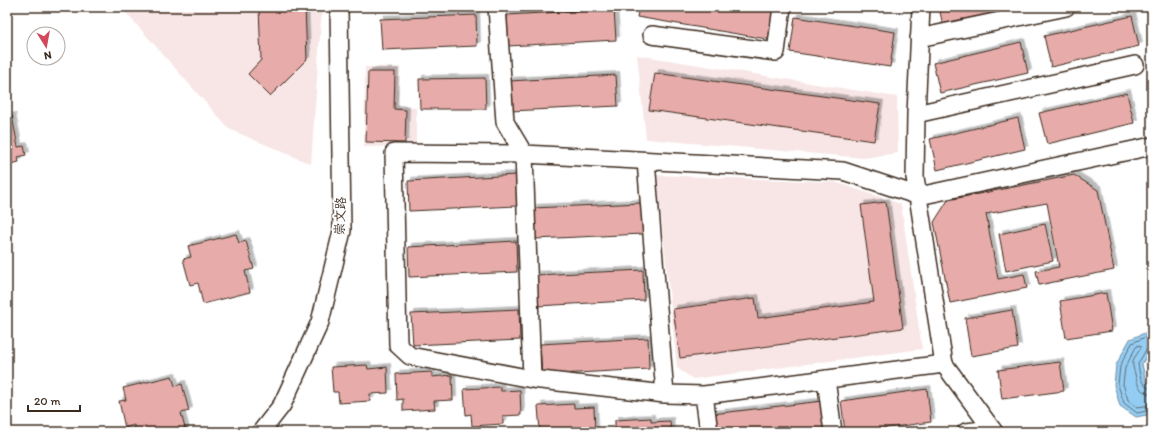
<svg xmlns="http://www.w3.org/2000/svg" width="1159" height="439" viewBox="0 0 1159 439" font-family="Itim,'LXGW WenKai TC',sans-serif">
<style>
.built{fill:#f8e6e6}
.water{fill:#94cdf3;stroke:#708c9e}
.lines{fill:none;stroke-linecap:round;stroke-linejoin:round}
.shore{stroke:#5f6b73;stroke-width:1}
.building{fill:#e7acaa;stroke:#3b2a1e;filter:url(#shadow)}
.minor-casing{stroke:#3b2a1e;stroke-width:20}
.minor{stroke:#fff;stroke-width:17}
.labels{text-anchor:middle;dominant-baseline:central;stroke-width:4;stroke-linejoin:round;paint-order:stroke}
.street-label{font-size:13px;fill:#3b2a1e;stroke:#fff}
</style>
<defs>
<filter id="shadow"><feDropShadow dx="3.5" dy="-3.5" stdDeviation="0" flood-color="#0004"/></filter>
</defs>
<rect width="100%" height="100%" fill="#fff"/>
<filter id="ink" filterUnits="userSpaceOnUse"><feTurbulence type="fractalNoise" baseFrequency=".025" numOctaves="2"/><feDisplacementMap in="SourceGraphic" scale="8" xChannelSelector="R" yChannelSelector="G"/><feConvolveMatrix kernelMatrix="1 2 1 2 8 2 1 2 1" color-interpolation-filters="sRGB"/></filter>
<g filter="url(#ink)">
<path class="built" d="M121,7H322L311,164L229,129Z
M637,55L897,97L898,153L864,158L646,139Z
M365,67L400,68L398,107H416V146L364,147Z
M657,175L835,182L901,204L922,349L693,379L677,368Z"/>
<path class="water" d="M1152,330V347L1142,364L1146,382L1152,386V414L1136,417L1120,406L1114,385L1116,365L1130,339Z"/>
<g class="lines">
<path class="shore" d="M1152,334L1132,343L1120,366L1118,385L1124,403L1137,413L1152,410
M1152,346L1147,348L1138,364C1140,374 1140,387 1152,389
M1152,394C1140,394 1137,384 1135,374C1134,370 1132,366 1133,361C1134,357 1139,352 1141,347V346L1139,345L1136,347L1125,368L1123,384L1128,400L1137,407L1152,405"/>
</g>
<path class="building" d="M259,7H305L307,59L270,96L248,74L261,60Z
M639,7H779L773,40L637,17Z
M939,7H1025L943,26Z
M614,9L616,40L508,46L507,15Z
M476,15L477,46L382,50L380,19Z
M1132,16L1139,46L1051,67L1044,36Z
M795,17L895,32L890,67L790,52Z
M1021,42L1028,73L940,93L933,63Z
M368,72H395L394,109L406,110L405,143L366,142Z
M655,73L880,104L874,141L649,110Z
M616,75L618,106L510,111L509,81Z
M485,78L486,109H420L419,79Z
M1127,93L1134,123L1047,144L1039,113Z
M12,116L18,147L24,146L26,155L18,157L19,162L7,165V117Z
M1018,118L1025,149L937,170L930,139Z
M516,175L517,206L409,211L408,181Z
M1074,175L1098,190L1114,270L1039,285L1036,271L1059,267L1047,203L986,214L998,279L1024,274L1027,288L950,303L934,222L948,200Z
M886,202L903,328L680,358L673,309L755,298L758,318L874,302L861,205Z
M641,203L643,234L535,239L533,208Z
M1045,224L1053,261L1006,271L999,234Z
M236,234L239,243L246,241L254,269L245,271L250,292L203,304L198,283L190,285L183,259L191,257L188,246Z
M516,241L517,272L409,277L408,247Z
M643,270L644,300L537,306L535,275Z
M1106,293L1112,331L1066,338L1060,301Z
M519,309L520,340L413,345L411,314Z
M1012,310L1018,348L971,356L965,318Z
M648,338L649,369L542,375L540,344Z
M1152,355V381L1150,380L1147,364Z
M1060,362L1064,391L1002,399L998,370Z
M367,365L368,369L387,367L388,393L370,394V401L339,403L338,392H333L331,367Z
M432,372V377L452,375L453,400L434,401L435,409L403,411V399L397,400L396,374Z
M172,376L175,386L182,384L189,411L181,413L186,432H135L134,425L125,428L119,401L126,400L123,388Z
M500,387L501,391L520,390L521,415L503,416V424L472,426L471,414L466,415L464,389Z
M927,389L931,422L857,432H845L841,401Z
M822,401L825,432H714L712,414Z
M574,404V408L594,407L595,432H540L538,406Z
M651,418V422L670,421L671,432H615V420Z"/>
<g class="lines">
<defs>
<path id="minor" d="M497,7L505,122L524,154L532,379
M921,7L916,114L915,177L944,364L994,432
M652,35L776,52L782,7
M919,38L1066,7
M916,114L1135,65
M646,161L665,394
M944,364L704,395L665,394L532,379L410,356L398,345L394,153L524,154L843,171L919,196L1152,146
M826,379L833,432
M704,395L709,432
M261,432L282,405L320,322L342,231L339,7
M966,432L992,429"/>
</defs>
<use href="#minor" class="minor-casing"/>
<use href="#minor" class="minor"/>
</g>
</g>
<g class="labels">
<g class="street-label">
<text transform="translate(340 216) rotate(-88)">崇文路</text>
</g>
</g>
<rect width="1159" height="439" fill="none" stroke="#fff" stroke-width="24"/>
<rect x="12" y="12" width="1135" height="415" fill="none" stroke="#3b2a1e" stroke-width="1.5" filter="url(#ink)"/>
<g transform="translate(46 46) rotate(169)"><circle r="19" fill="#ffffff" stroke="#b1aaa5"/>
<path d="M0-3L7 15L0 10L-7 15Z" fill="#d1495b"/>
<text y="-6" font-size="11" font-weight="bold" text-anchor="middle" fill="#3b2a1e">N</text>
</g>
<path d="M28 405v6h52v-6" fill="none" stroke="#3b2a1e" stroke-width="2"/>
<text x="34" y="405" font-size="12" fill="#3b2a1e" stroke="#ffffff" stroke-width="3" paint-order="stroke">20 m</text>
</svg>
